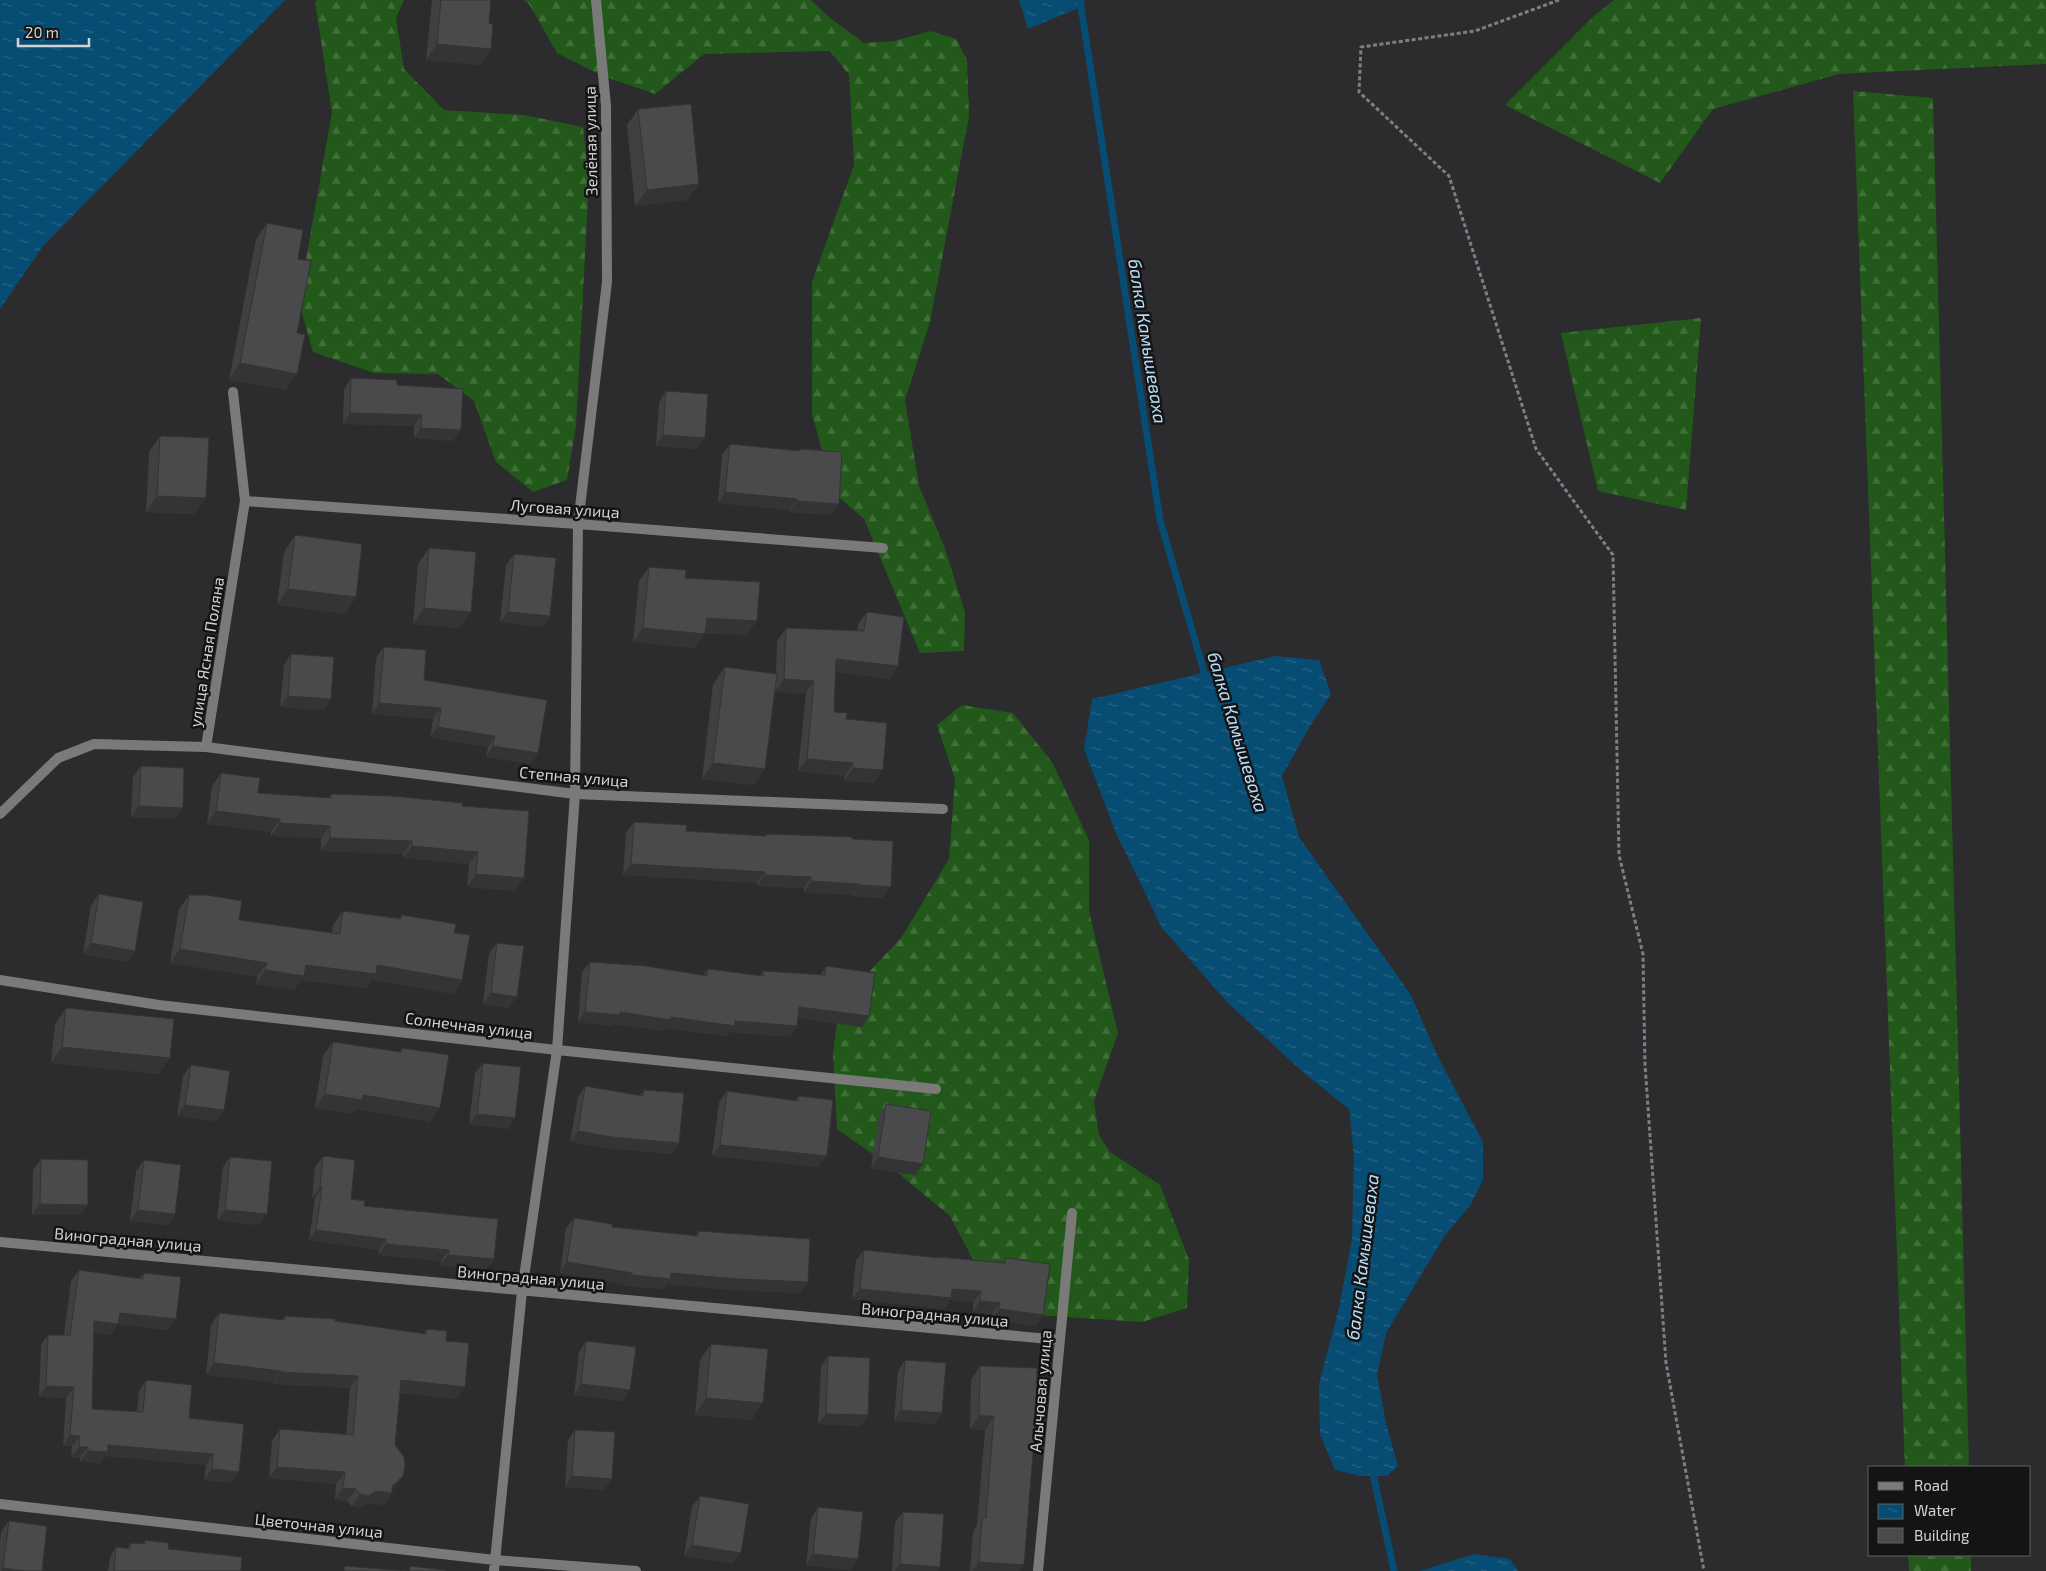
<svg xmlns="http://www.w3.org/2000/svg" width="2046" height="1571" viewBox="0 0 2046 1571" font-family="'Exo 2',sans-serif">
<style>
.forest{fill:url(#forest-firs)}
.water{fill:url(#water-ripples)}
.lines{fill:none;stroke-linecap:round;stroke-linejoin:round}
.stream{stroke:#074c72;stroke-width:7}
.path{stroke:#7f7e81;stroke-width:3;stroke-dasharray:4 2.5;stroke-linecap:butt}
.street{stroke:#7b7a79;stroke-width:10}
.wall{fill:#403f41}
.shaded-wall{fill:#343335}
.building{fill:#4a494c;stroke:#343335}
.labels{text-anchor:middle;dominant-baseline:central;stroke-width:5;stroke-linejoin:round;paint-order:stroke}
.street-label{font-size:16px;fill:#d2d1d3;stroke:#141415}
.water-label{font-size:18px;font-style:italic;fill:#bae0fd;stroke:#141415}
</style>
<defs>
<pattern id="forest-firs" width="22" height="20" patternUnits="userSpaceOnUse" patternTransform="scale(1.25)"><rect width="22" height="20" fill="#225819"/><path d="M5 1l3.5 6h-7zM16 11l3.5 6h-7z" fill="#416f3a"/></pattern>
<pattern id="water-ripples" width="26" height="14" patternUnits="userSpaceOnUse" patternTransform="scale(1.25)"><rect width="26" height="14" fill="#074c72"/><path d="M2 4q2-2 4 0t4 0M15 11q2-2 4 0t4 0" fill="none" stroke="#2a6585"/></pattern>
</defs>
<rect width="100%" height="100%" fill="#2c2b2e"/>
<path class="forest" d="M318,0H404L396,18L404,69L444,110L524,115L583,127L589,178L576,426L567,480L533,492L496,462L474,401L438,374L374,373L313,352L302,313L304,271L332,112L315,2Z
M523,0H811L830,18L864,43L894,41L931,31L956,39L967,60L969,116L930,322L905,400L919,486L944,546L965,612L964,651L920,653L864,519L834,493L812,414V282L854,165L849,75L830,51L704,54L655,94L603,76L557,53L529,4Z
M1614,0H2046V64L1839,74L1713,109L1660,183L1505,105L1595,15Z
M1853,91L1933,98L1969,1467H1905Z
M1701,318L1686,510L1598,491L1561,333Z
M962,705L1013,713L1052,762L1089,840V911L1118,1033L1094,1101L1099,1135L1110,1152L1160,1185L1189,1260L1187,1308L1142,1322L1021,1314L986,1284L950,1216L891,1167L837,1129L833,1055L839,1004L901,938L949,859L955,779L937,725Z
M1908,1555H1971V1571H1909Z"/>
<path class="water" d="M0,0H285L43,246L0,309Z
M1019,0H1085L1081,7L1028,29Z
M1275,656L1319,660L1331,694L1310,726L1282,776L1299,837L1411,995L1437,1055L1483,1142V1180L1470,1206L1445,1235L1386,1333L1377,1375L1386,1423L1398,1466L1387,1476H1360L1335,1470L1320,1434L1319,1384L1339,1308L1352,1239L1354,1156L1349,1109L1304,1073L1228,1003L1162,928L1116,833L1084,749L1092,699Z
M1474,1554L1510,1559L1518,1571H1420Z"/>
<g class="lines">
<path class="stream" d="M1080,0L1160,520L1207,682
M1372,1469L1394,1571"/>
<path class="path" d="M1559,0L1475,31L1361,47L1359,92L1449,176L1536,449L1613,555L1619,855L1643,954L1645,1065L1666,1363L1704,1571"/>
<path class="street" d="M245,501L578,524L883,548
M206,747L245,501L233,392
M0,814L58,758L94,744L206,747L575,794L943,809
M0,980L159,1005L557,1050L936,1089
M0,1242L1060,1340
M0,1504L495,1560L636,1571
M494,1571L522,1291L557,1050L575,794L578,524L607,282L606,106L596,0
M1038,1571L1072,1213"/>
</g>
<path class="wall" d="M432,0H491L489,23L491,49L480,65L426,60Z
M638,109L688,200L635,206L627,125Z
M267,223L298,259L286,390L229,380L256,239Z
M351,378L397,385L453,441L414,438V426L343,424L344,389Z
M666,391L697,449L656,446L659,402Z
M160,436L195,514L146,512L149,452Z
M730,444L799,451L800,449L831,515L789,512V510L718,503L722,455Z
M295,535L356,597L345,614L277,605L284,552Z
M429,548L471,612L459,628L413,624L418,564Z
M514,554L550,616L542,627L500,622L506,565Z
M649,567L685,578L747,635L705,633L695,648L633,642L639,581Z
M867,612L898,666L889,679L836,672L834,712L846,719L883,770L874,783L844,781L845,776L798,771L806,693L775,692L754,785L702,779L713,684L725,667L776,674L777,641L786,628L857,631L858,624Z
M384,647L424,680L538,753L530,764L486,757L488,747L430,737L433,719L372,714L376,658Z
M291,654L331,699L323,710L280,707L284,665Z
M141,766L183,808L175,819L131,817L133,777Z
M221,773L258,793L329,798L331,794L462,806L515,891L467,887L469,864L403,858V854L321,851V838L271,836V832L207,824L212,786Z
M634,822L686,831L765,836L767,834L852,839L883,898L853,896V895L804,892V888L757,886V883L623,875L626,833Z
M99,894L127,962L83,954L91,905Z
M189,895L239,920L332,933L333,925L343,911L399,918L402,915L454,933L462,980L453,994L372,980L366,988L301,980L294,990L256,984L257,977L170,963L179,909Z
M497,943L509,1008L483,1004L489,953Z
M590,962L703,975L708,969L760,976L763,971L820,975L826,966L869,1016L862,1027L798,1018L790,1037L730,1032L727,1036L665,1028L663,1031L614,1024L612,1026L578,1022L582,972Z
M66,1008L159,1074L51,1063L55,1024Z
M333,1042L399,1052L402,1048L430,1122L356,1109L353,1114L315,1108L323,1056Z
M483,1063L515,1118L508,1129L469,1124L475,1073Z
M191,1065L224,1110L216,1121L177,1116L183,1076Z
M585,1086L640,1095L644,1090L671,1154L605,1148L570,1142L578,1097Z
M727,1091L795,1101L798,1096L819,1167L712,1156L719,1102Z
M886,1104L923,1164L915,1175L871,1168L879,1115Z
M323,1156L351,1199L364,1206L494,1259L486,1270L440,1266L441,1261L378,1255L379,1250L309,1240L315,1198H312L315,1167Z
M230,1157L259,1225L217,1220L223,1167Z
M41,1159L88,1205L80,1215H32L33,1170Z
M144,1160L168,1225L130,1221L136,1171Z
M574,1218L612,1227L695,1236L699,1231L800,1293L730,1290L667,1284L663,1289L624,1286L625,1284L560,1273L566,1228Z
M864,1250L938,1258L939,1257L1002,1263L1006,1258L1043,1315L1035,1326L991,1320L992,1314L973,1312V1302L950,1300L944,1309L852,1299L856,1260Z
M79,1270L139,1279L144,1273L176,1319L168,1330L118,1324L110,1335L94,1333L92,1409L137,1412L139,1391L146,1380L189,1418L239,1472L231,1483L204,1480L206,1465L105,1456L100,1463L80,1462V1458H71L72,1446H63L66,1398L39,1397L41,1345L48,1335H64L71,1281Z
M219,1313L282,1320L285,1316L335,1321L423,1334L427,1329L446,1341L457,1399L400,1393L395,1445L403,1476L392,1490V1493L384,1505L369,1503L360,1508L352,1506L347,1501L335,1500L336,1484L269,1478L272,1441L280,1429L346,1435L350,1388L273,1384V1382L206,1375L211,1325Z
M586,1341L630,1390L623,1401L574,1395L579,1352Z
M711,1344L752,1420L695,1415L700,1360Z
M828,1356L868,1415L860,1426L818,1424L821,1367Z
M905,1360L935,1424L894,1421L898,1371Z
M980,1366L1037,1368L1020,1571H970L973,1531L977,1525L985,1430L970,1429L971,1380Z
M575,1430L604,1490L565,1487L568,1440Z
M700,1496L733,1563L684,1556L692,1507Z
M818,1507L850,1570L806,1565L811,1518Z
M903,1512L940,1567L937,1571H892L895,1522Z
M9,1521L42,1571H0V1543L1,1532Z
M145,1540L168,1549L241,1571H108L110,1557L116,1547L127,1548L131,1543L142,1544Z"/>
<path class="shaded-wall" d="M437,44L491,49L480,65L426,60Z
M699,184L688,200L635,206L647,190Z
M240,363L297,374L286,390L229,380Z
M350,413L422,415L414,426L343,424Z
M421,428L461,430L453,441L414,438Z
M663,435L705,438L697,449L656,446Z
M725,492L797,499L789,510L718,503Z
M157,496L206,498L195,514L146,512Z
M797,501L839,504L831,515L789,512Z
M288,589L356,597L345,614L277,605Z
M424,608L471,612L459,628L413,624Z
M508,612L550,616L542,627L500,622Z
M707,618L757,621L747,635L697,632Z
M643,628L705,634L695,648L633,642Z
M836,659L898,666L889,679L828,671Z
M784,679L814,681L806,693L775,692Z
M288,696L331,699L323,710L280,707Z
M379,703L441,708L433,719L372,714Z
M438,727L495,736L488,747L430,737Z
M493,746L538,753L530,764L486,757Z
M807,759L853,763L845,776L798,771Z
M713,763L765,769L754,785L702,779Z
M853,768L883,770L874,783L844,781Z
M139,806L183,808L175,819L131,817Z
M216,811L280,819L271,832L207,824Z
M280,823L330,826L321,838L271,836Z
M330,838L412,841L403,854L321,851Z
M412,846L478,852L469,864L403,858Z
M631,864L765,872L757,883L623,875Z
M476,874L524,878L515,891L467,887Z
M765,875L811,877L804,888L757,886Z
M811,881L860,884L853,895L804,892Z
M860,885L891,887L883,898L853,896Z
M91,943L135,951L127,962L83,954Z
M180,949L267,963L257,977L170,963Z
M306,965H377L462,980L453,994L372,980L366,988L301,980L294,990L256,984L265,970Z
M491,993L517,997L509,1008L483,1004Z
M799,1007L869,1016L862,1027L791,1017Z
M585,1012H620L797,1026L790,1037L730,1032L727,1036L665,1028L663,1031L614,1024L612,1026L578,1022Z
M62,1047L170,1058L159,1074L51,1063Z
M325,1094L363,1095L440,1108L430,1122L356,1109L353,1114L315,1108Z
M185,1105L224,1110L216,1121L177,1116Z
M477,1114L515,1118L508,1129L469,1124Z
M578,1131L679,1143L671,1154L605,1148L570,1142Z
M720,1145L827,1156L819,1167L712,1156Z
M878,1157L923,1164L915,1175L871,1168Z
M320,1187H322L315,1198H312Z
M40,1204L88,1205L80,1215H32Z
M138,1210L175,1214L168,1225L130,1221Z
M225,1210L267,1214L259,1225L217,1220Z
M316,1230L386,1239L379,1250L309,1240Z
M386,1244L449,1250L441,1261L378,1255Z
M448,1255L494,1259L486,1270L440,1266Z
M567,1262L632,1273L625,1284L560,1273Z
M671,1273L808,1282L800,1293L730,1290L667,1284L663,1289L624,1286L632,1275Z
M860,1289H952L981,1291L973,1302L950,1300L944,1309L852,1299Z
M980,1301L1000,1303L992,1314L973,1312Z
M999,1309L1043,1315L1035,1326L991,1320Z
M120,1313L176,1319L168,1330L112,1323Z
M94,1321L118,1324L110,1335L87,1332Z
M214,1363L281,1371L273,1382L206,1375Z
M281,1372L358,1376L350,1388L273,1384Z
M401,1380L465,1387L457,1399L393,1392Z
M581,1384L630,1390L623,1401L574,1395Z
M46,1386L74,1387L66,1398L39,1397Z
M706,1398L763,1403L752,1420L695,1415Z
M901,1410L942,1413L935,1424L894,1421Z
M826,1414L868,1415L860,1426L818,1424Z
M979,1416H994L985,1430L970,1429Z
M70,1435L80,1436L72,1446H63Z
M108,1445L213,1454L206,1465L105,1456L100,1463L80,1462L88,1451Z
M79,1447H88L80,1458H71Z
M277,1467L345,1472L336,1484L269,1478Z
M212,1469L239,1472L231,1483L204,1480Z
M403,1476L395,1488L389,1493H392L384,1505L369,1503L360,1508L352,1506L360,1494L392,1486Z
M572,1476L612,1479L604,1490L565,1487Z
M343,1488L356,1489L347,1501L335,1500Z
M692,1545L741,1553L733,1563L684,1556Z
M813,1554L858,1559L850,1570L806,1565Z
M979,1562L1024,1565L1020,1571H972Z
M900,1564L940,1567L937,1571H895Z
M3,1568L25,1571H1Z"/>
<path class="building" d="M441,0H491L489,23L493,24L491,49L437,44Z
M691,104L699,184L647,190L638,109Z
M267,223L303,230L298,259L311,261L297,333L305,335L297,374L240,363Z
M351,378L397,380V385L463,389L461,430L421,428L422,415L350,413Z
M666,391L708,394L705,438L663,435Z
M160,436L209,438L206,498L157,496Z
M730,444L800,451V449L842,452L839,504L797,501V499L725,492Z
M295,535L362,544L356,597L288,589Z
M429,548L476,552L471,612L424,608Z
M514,554L556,558L550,616L508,612Z
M649,567L686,570L685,578L760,582L757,621L707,618L705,634L643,628Z
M867,612L904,617L898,666L836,659L834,712L847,713L846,719L887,723L883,770L853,768V763L807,759L814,681L784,679L786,628L864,631Z
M384,647L426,650L424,680L547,700L538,753L493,746L495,736L438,727L441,708L379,703Z
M291,654L334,657L331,699L288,696Z
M725,667L777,674L765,769L713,763Z
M141,766L184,768L183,808L139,806Z
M221,773L260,778L258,793L331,798V794L392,796L463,803L462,806L529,811L524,878L476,874L478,852L412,846V841L330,838V826L280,823V819L216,811Z
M634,822L687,825L686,831L766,836L767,834L852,837V839L893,841L891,887L860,885V884L811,881V877L765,875V872L631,864Z
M99,894L143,902L135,951L91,943Z
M189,895H207L242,901L239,920L340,934L343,911L401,919L402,915L456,924L454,933L470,935L462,980L377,965L376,974L306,965L304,976L265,970L267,963L180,949Z
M497,943L524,946L517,997L491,993Z
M590,962L646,966L707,976L708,969L763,976V971L825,975L826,966L875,973L869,1016L799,1007L797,1026L735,1021V1026L671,1017L670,1020L620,1012V1015L585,1012Z
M66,1008L174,1019L170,1058L62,1047Z
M333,1042L401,1052L402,1048L449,1055L440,1108L363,1095L362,1100L325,1094Z
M483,1063L521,1067L515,1118L477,1114Z
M191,1065L230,1071L224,1110L185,1105Z
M585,1086L643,1096L644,1090L684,1093L679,1143L612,1137L578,1131Z
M727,1091L798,1101V1096L833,1100L827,1156L720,1145Z
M886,1104L931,1111L923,1164L878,1157Z
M323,1156L355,1160L351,1199L365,1201L364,1206L498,1219L494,1259L448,1255L449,1250L386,1244V1239L316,1230L322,1187H320Z
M230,1157L272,1161L267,1214L225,1210Z
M41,1159L88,1160V1205L40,1204Z
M144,1160L181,1165L175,1214L138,1210Z
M574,1218L612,1224V1227L698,1236L699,1231L810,1239L808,1282L737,1279L671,1273L670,1279L632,1275V1273L567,1262Z
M864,1250L939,1258V1257L1005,1263L1006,1258L1050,1264L1043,1315L999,1309L1000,1303L980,1301L981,1291L952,1289L951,1298L860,1289Z
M79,1270L143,1279L144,1273L181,1277L176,1319L120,1313L118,1324L94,1321L92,1409L143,1412L146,1380L192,1385L189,1418L244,1424L239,1472L212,1469L213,1454L108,1445V1452L88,1451V1447H79L80,1436L70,1435L74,1387L46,1386L48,1335H70Z
M219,1313L284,1320L285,1316L335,1319V1321L426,1334L427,1329L447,1331L446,1341L469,1343L465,1387L401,1380L395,1445L404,1457L405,1466L403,1476L392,1486V1493L377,1491L368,1496L360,1494L356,1489L343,1488L345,1472L277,1467L280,1429L353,1435L358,1376L281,1372V1371L214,1363Z
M586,1341L636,1347L630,1390L581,1384Z
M711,1344L768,1349L763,1403L706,1398Z
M828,1356L870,1358L868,1415L826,1414Z
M905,1360L946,1363L942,1413L901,1410Z
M980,1366L1037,1368L1036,1417L1024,1565L979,1562L982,1518H986L994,1416H979Z
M575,1430L615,1432L612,1479L572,1476Z
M700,1496L749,1504L741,1553L692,1545Z
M818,1507L863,1512L858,1559L813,1554Z
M903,1512L944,1514L940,1567L900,1564Z
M9,1521L47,1526L42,1571H25L3,1568Z
M145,1540L169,1543L168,1549L242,1557L241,1571H114L116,1547L130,1549L131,1543L145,1544Z
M345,1566L406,1571H344Z
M410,1566L445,1570V1571H409Z"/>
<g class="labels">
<g class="street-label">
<text transform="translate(590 141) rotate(-91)">Зелёная улица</text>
<text transform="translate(565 508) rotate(4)">Луговая улица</text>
<text transform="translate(206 652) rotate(-81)">улица Ясная Поляна</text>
<text transform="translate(574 776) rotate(5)">Степная улица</text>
<text transform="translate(469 1025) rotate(7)">Солнечная улица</text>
<text transform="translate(128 1239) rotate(5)">Виноградная улица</text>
<text transform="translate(531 1277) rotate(5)">Виноградная улица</text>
<text transform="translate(935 1314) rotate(5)">Виноградная улица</text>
<text transform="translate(1040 1391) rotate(-85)">Алычовая улица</text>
<text transform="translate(319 1525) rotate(6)">Цветочная улица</text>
</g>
<g class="water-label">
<text transform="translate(1148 341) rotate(81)">балка Камышеваха</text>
<text transform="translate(1238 732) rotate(73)">балка Камышеваха</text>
<text transform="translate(1362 1257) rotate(-83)">балка Камышеваха</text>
</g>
</g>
<rect x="1868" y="1466" width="162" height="90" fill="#141415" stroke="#606061"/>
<rect x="1878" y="1482" width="25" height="8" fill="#7b7a79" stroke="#606061"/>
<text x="1914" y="1491" font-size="15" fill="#d2d1d3">Road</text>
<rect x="1878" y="1504" width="25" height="15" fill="url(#water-ripples)" stroke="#606061"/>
<text x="1914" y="1516" font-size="15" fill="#d2d1d3">Water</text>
<rect x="1878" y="1528" width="25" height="15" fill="#4a494c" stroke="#606061"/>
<text x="1914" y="1541" font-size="15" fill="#d2d1d3">Building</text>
<path d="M18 38v8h71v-8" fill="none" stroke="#d2d1d3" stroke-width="2.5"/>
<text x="25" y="38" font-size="15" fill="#d2d1d3" stroke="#141415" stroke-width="4" paint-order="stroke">20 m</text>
</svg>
